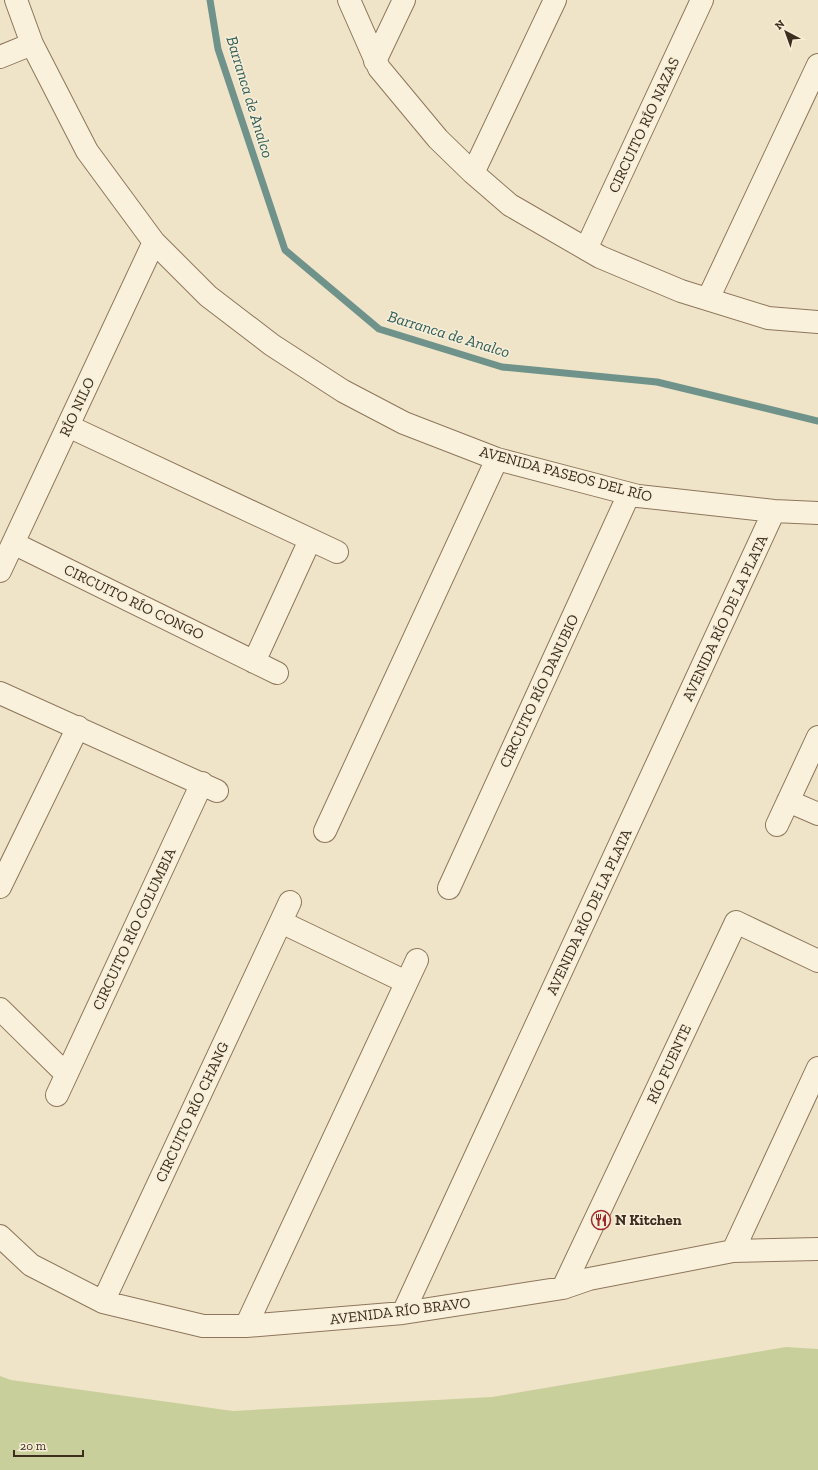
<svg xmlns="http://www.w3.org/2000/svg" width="818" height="1470" viewBox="0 0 818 1470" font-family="'Zilla Slab',serif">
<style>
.green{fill:#c9cf9b}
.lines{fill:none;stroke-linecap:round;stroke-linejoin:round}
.stream{stroke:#6f938a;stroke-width:7}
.minor-casing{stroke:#8d765c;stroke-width:24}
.minor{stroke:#faf1dc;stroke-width:22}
.labels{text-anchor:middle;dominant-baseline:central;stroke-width:3;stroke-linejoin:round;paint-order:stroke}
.street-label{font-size:15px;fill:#3d2e20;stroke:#f7eed8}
.poi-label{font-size:15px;font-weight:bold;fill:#3d2e20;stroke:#f7eed8;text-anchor:start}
.water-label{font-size:16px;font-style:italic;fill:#2f5d5a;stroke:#f7eed8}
</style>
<rect width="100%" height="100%" fill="#f0e4c8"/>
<path class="green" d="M786,1347L818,1349V1470H0V1376L11,1380L233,1411L492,1397Z"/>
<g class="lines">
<path class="stream" d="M210,0L218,49L285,250L379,329L502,367L657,382L818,421"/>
<defs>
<path id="minor" d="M16,0L32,44L87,151L154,242L208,296L272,345L343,391L404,423L497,459L638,496L774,511L818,513
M349,0L379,68L438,139L473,173L510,205L600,257L681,291L768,318L818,322
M0,57L32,44
M375,61L404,0
M473,173L555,0
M586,249L702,0
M708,299L818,65
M68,426L337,552
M13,543L277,673
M0,571L154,242
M254,662L310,540
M0,693L217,791
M788,801L818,814
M777,825L818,737
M325,831L497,459
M0,887L78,727
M449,888L629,494
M281,922L406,982
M0,1009L66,1074
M57,1095L202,783
M0,1236L31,1265L103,1302L203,1326H246L403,1313L563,1288L589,1279L733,1251L818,1249
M733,1251L818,1068
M563,1288L736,922L818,961
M103,1302L290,902
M403,1313L774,511
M246,1326L417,960"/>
</defs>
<use href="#minor" class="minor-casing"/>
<use href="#minor" class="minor"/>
</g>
<defs>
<symbol id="restaurant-ring" viewBox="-11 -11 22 22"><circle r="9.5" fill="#f7eed8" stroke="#9e2a2b" stroke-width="1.5"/><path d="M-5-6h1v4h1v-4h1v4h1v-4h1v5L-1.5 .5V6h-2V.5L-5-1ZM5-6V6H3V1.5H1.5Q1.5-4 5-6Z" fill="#9e2a2b"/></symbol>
</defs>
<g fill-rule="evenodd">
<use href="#restaurant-ring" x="590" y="1209" width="22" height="22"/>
</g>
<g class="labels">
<g class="street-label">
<text transform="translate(644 125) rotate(-65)">CIRCUITO RÍO NAZAS</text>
<text transform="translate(77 407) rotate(-65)">RÍO NILO</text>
<text transform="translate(566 474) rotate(15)">AVENIDA PASEOS DEL RÍO</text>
<text transform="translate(134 602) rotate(26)">CIRCUITO RÍO CONGO</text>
<text transform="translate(725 618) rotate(-65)">AVENIDA RÍO DE LA PLATA</text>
<text transform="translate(539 691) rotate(-65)">CIRCUITO RÍO DANUBIO</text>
<text transform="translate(589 912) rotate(-65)">AVENIDA RÍO DE LA PLATA</text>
<text transform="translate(134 929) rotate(-65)">CIRCUITO RÍO COLUMBIA</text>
<text transform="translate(669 1064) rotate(-65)">RÍO FUENTE</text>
<text transform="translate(192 1112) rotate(-65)">CIRCUITO RÍO CHANG</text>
<text transform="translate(400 1311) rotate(-7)">AVENIDA RÍO BRAVO</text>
</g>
<g class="poi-label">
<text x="615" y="1220">N Kitchen</text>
</g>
<g class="water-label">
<text transform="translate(250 97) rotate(73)">Barranca de Analco</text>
<text transform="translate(449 334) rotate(17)">Barranca de Analco</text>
</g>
</g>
<g transform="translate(786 32) rotate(319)" stroke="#f7eed8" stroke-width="3" paint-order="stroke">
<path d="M0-3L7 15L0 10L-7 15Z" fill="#3d2e20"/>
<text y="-6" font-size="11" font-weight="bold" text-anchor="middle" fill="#3d2e20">N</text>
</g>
<path d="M14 1450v6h69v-6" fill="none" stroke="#3d2e20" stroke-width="2"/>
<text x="20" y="1450" font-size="12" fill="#3d2e20" stroke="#f7eed8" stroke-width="3" paint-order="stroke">20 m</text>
</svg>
